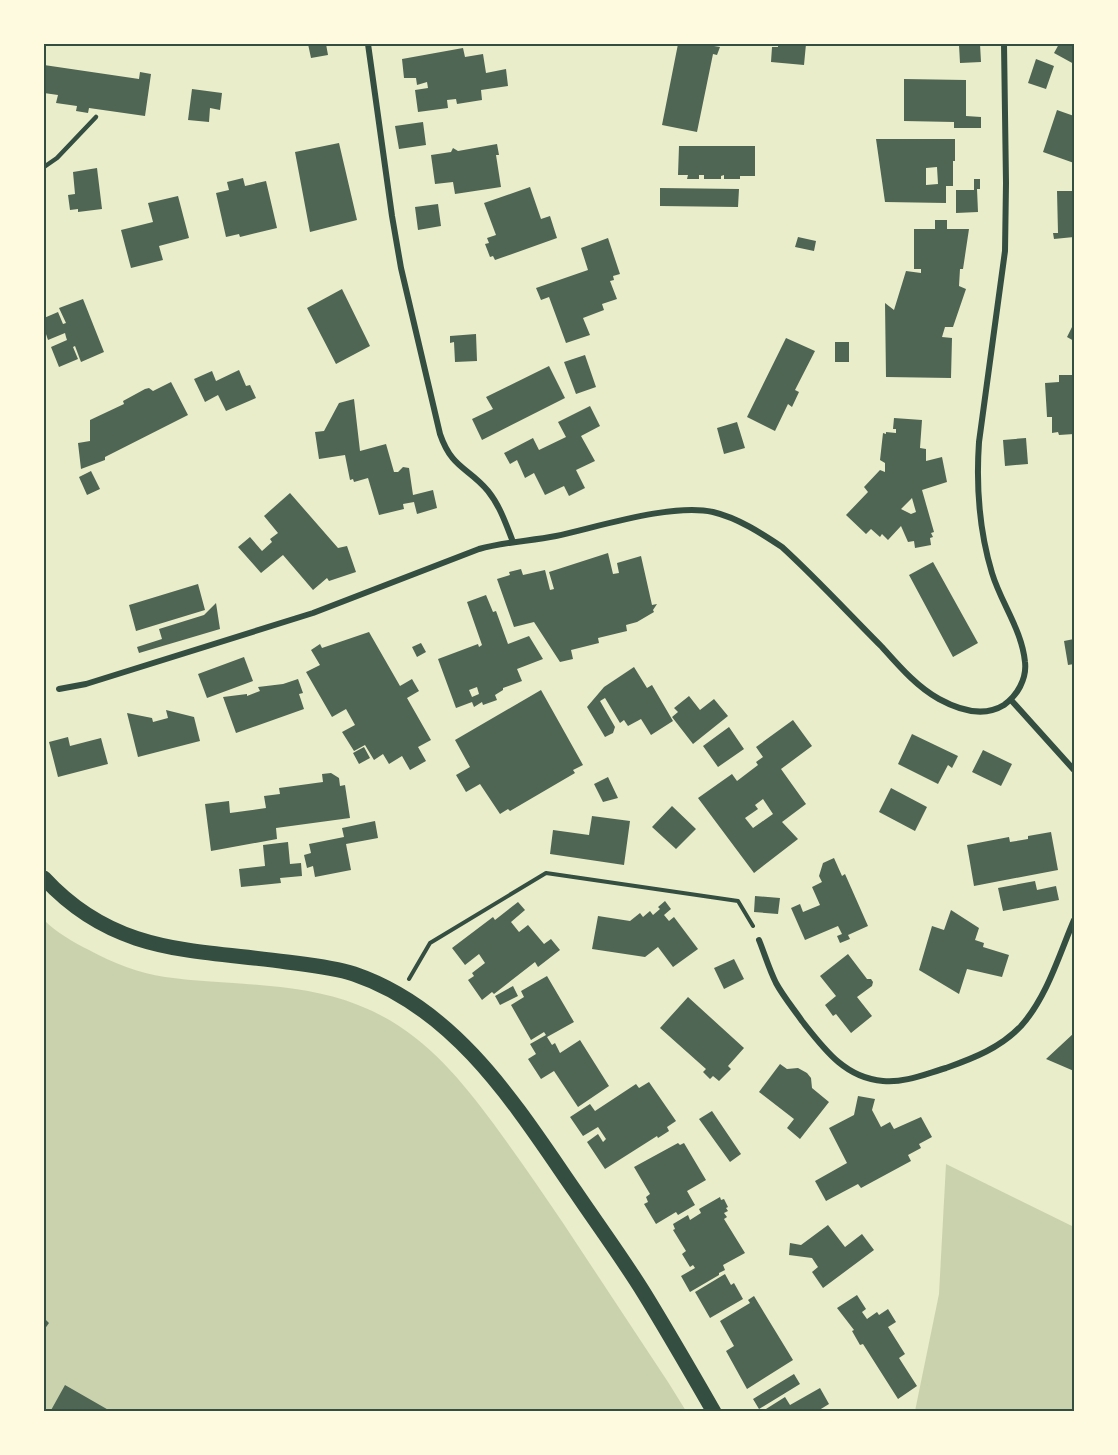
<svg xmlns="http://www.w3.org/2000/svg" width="1118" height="1455" viewBox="0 0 1118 1455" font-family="'Source Sans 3',sans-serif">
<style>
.green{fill:#cad2ad}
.building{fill:#4f6655;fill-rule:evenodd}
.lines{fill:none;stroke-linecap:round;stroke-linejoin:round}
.path{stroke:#344e41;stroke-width:4}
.service{stroke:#344e41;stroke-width:4.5}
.minor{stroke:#344e41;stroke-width:6}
.primary{stroke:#344e41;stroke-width:15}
.neatline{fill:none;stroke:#344e41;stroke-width:2}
</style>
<rect width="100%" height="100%" fill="#e9edc9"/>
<path class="green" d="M44,920C56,932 73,942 89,950C113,963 139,973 165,977C230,986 297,981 358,1005C418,1028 456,1073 493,1123C517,1156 540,1189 563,1223C598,1276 633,1329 668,1382L686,1411H44Z
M946,1164L1074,1227V1411H915L939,1294Z"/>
<path class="building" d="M308,44H326L328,55L311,58Z
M678,44H715L714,46L720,47L717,55L713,54L697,132L662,125Z
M778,44H806L804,65L771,62L772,47H778Z
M980,44L981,62L960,63L959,45Z
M1059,44H1074V64L1054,53Z
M463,48L465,57L483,54L486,73L506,69L508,86L481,90L482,100L457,104L456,99L447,100L448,108L418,112L415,90L428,88L427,82L417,85L416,78H404L402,59Z
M1036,59L1054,66L1046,89L1028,83Z
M44,65L139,79L140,72L151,74L145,116L89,108L88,113L76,111L77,106L56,103L58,95L44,93Z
M904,79L966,80V116L981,117V128H954V122L904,121Z
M192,89L222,93L220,110L210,108L209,122L188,120Z
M1057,110L1074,116V163L1043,152Z
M423,122L426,145L399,149L395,126Z
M876,139H955V161H953V186H946V203L885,202ZM937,167L938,184L926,185V168Z
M339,143L357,220L310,232L295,152Z
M497,144L499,155H496L501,187L455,194L453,182L435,184L431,155L451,152L453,148L458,151Z
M679,146H755V176H740V179H724V175L721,176V179H704V175H699V179H687L688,175H678Z
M97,168L102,209L78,212V209L70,210L68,195L75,194L73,172Z
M243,178L245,186L266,181L277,228L240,237L239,234L226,237L216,193L229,190L227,182Z
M974,179H980V189H977L978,212L956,213V190H974Z
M530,187L541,219L550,216L557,238L495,260L493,256L490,257L485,244L489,243L487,238L496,235L484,203Z
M660,188L739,189L738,207L660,206Z
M1057,191H1074V237L1054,239L1053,233H1058Z
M178,196L189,238L159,246L163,260L131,268L121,230L153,222L148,203Z
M438,204L441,226L418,230L415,207Z
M935,220H947V229H969L963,269H960L959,286L966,289L953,327H945L942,337L952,338L951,378L886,377L885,303L894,310L906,271L921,273V269H914V229H935Z
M798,237L816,241L814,251L795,247Z
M608,238L620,274L613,276L614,280L610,281L617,299L602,304L604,310L583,318L590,335L566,343L549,297L541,300L536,288L588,270L581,248Z
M342,289L370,346L336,364L307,308Z
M83,299L104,352L81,362L75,346L73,347L78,359L59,367L51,347L67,340L66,337L65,333L48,340L44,328V318L58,312L63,324L66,323L59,308Z
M1074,323V341L1067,337Z
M476,334L477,361L455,362L454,342L450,343V336Z
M786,338L815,351L795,390L799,392L792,407L788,404L775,431L747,417Z
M835,342H849V362H835Z
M585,355L596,387L576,394L564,362Z
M549,366L565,398L482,440L472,419L493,409L486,397Z
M239,370L246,386L250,385L256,398L226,411L218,395L205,402L194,379L212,371L216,381Z
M1059,375H1074V434L1059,435L1058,432L1052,433V417H1047L1045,383L1059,382Z
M171,382L188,415L105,457V460L81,469L78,443L90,441V420L124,404L123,401L145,389L149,388L153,391Z
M354,399L360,451L386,444L394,472H398L403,467L409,468L413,495L433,490L437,508L417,514L414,502L403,504L404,509L379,515L368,478L354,482L353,479L350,480L345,455L319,459L315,432L324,431L339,403Z
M590,406L600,426L581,436L595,461L576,470L585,488L569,496L564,486L545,495L534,473L525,478L517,460L510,464L504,453L533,438L539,450L566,437L558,422Z
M894,418L922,420L920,448L926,449V461L942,457L947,482L922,490L934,532L931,533L933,537L930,538L931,545L915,548L914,541L908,542L901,526L888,540L882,534L880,537L871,529L866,534L846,515L868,492L864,487L880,470L885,472V463L880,460L883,433L886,434V432L896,433V429H893ZM912,498L916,512L911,514L901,509Z
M737,422L745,448L724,454L717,428Z
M1026,438L1028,464L1005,466L1003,440Z
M91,471L100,489L87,495L79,477Z
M290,493L338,548L347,546L356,572L329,581L327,578L313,590L283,555L261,573L238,547L250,537L262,551L272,542L270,539L278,533L264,516Z
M608,553L613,574L619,573L617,563L641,556L652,605L657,604L653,610L654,612L637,622L626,625L627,631L598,638L599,643L571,650L573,659L560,662L534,622L514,627L497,579L510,575L509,572L521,569L523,575L545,570L550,590L554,589L549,572Z
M933,562L978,643L953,657L909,575Z
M198,584L205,610L136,631L129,605Z
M486,595L493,612L496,611L508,644L529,636L543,659L517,669L522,681L503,688V690L495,695L497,700L483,705L482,702L474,707L472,702L456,708L438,659L478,644L479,647L482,645L467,602ZM477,687L479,694L472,697L469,690Z
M216,603L220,629L139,653L137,647L162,639L159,629L204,615Z
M369,632L400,686L412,679L419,691L407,698L431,740L418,747L426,761L410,770L402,756L389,764L383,754L374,760L365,745L354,751L342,732L355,725L346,709L332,717L306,672L320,665L311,650L320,644L322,648Z
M1074,639V664L1068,665L1064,641Z
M421,643L426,652L417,657L412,647Z
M244,657L253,681L207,698L198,674Z
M634,667L647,688L652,685L673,721L651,735L641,719L628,726L624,720L620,723L605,698L600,701L615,727L613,733L605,737L587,707L604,687Z
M298,679L303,693L299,694L304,709L236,733L223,697L247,694V696L260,691L258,687L283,684Z
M541,690L583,765L573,770L575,773L510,811L508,809L500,814L480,784L466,792L456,775L470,767L455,740Z
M689,696L700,710L714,699L728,716L693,744L672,717L678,712L674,708Z
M166,710L194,717L200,741L138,757L127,713L152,718L153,722L168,718Z
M793,720L812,746L781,769L806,804L782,822L798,839L754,873L698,798L732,774L737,781L758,765L756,762L763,757L756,747ZM763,799L773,814L753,828L745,818L758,809L755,805Z
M729,727L744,749L718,767L703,746Z
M912,734L958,756L952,768L948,765L938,784L898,764Z
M68,737L70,746L101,738L108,764L58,777L49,742Z
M364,747L370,758L359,764L353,753Z
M983,750L1012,764L1001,786L972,772Z
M331,773L339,778L340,786L345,785L350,818L276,828L277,839L211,851L205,804L229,801L230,813L266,808L264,796L280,794L279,788L323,782L322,774Z
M608,777L618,798L603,802L594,784Z
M891,788L927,807L915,831L879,812Z
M672,806L696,829L676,849L652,827Z
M592,816L630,821L624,865L550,854L553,830L589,835Z
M375,821L378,838L346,844L351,870L315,877L313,866L307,868L304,855L311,853L309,844L344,837L342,828Z
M1051,832L1058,870L974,886L967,845L1009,837L1010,842L1028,839V836Z
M288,842L290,864L301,863L302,876L280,878L281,883L241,887L239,869L265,866L263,845Z
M834,858L842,876L845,874L868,926L848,935L850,939L840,943L837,936L842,934L838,926L805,940L791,908L800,904L803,912L820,905L812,887L822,882L819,876L823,863Z
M1035,881L1037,890L1056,886L1059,900L1003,911L998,888Z
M755,896L780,898L778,914L754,912Z
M665,901L671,909L664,915L669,921L674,917L698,949L673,967L658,947L645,957L592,949L598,916L630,921L640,913L643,917L650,911L653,915L660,909L658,907Z
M518,902L525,910L511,922L519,932L528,925L544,944L551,939L560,950L538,967L535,962L494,994L492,992L482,1000L468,980L474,976L472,973L485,963L479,954L465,965L452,948L493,917L495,920Z
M951,910L979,928L975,940L984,943L983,947L1009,955L1002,977L967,969L959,994L919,970L932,926L944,930Z
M848,954L867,979H871L873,982L872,986L857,997L872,1016L851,1033L836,1014L833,1016L825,1005L836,996L820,976Z
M734,959L744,979L724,989L714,968Z
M547,976L574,1022L547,1037L552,1045L555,1043L560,1053L580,1040L609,1086L578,1107L554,1071L541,1079L528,1059L536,1054L530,1044L546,1035L544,1032L531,1040L511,1005L524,997L521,991Z
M513,986L518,996L500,1005L495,996Z
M688,997L744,1048L728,1066L731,1069L719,1081L713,1076L710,1079L703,1072L706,1069L660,1028Z
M1074,1033V1071L1046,1059Z
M780,1064L787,1069L798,1068L807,1073L811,1078L812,1088L829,1102L800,1139L787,1128L794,1119L759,1092Z
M649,1082L676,1121L667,1127L669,1131L658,1138L657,1136L605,1169L587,1142L598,1134L603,1142L606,1139L598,1127L583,1136L570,1117L590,1104L595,1111L636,1084L639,1088Z
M858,1096L875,1099L872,1110L881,1127L890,1122L894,1129L921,1117L932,1137L919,1144L921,1148L908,1155L911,1161L861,1188L858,1184L826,1201L815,1181L847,1163L829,1128L854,1115Z
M712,1111L741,1154L730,1162L699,1119Z
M678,1143L680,1145L684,1143L706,1180L687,1191L695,1205L678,1215L676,1212L656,1224L644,1204L648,1202L646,1197L650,1194L634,1167Z
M720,1197L721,1200L724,1199L728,1207L726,1208L728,1211L724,1213L727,1217L724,1219L745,1253L723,1265L725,1270L719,1273V1275L690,1292L681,1276L695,1268L693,1265L690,1267L682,1254L686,1251L673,1230L675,1229L673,1224L688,1215L690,1220L701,1213L699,1209Z
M828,1225L845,1247L862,1234L874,1250L823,1288L812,1272L818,1267L812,1258L789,1255L790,1243L801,1245Z
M725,1274L731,1285L734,1283L743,1299L710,1318L695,1292Z
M857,1295L866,1309L862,1312L867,1319L877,1312L879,1315L888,1309L896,1322L888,1327L905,1354L899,1358L917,1386L898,1399L863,1344L860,1345L852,1331L854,1330L837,1308Z
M754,1296L793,1360L747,1389L726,1351L734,1346L720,1321L750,1303L748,1300Z
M44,1318L49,1323L44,1330Z
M794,1374L800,1384L759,1409L753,1399Z
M65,1385L112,1412H50Z
M820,1388L829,1404L816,1412H761L785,1397L790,1405Z"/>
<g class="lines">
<path class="path" d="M409,979L430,943L546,873L738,901L753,926"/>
<path class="service" d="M44,167L57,158L96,117"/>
<path class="minor" d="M368,44L392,216L401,268L440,434C452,469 468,467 488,491C500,506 506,524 513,542
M59,689L86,684L313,613L479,549C504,542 530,541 556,536C598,527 671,503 713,512C738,518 761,533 782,547C817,579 849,614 882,647C899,666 917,687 939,699C959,710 983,718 1004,705C1017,696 1027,679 1025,662C1022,630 1001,603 992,573C979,530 976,486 979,442L1005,251L1006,183L1004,44
M1011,700L1074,770
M759,940C765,955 769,969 776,983C783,996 793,1008 802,1021C824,1049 845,1078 883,1081C905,1083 925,1074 946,1068C974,1058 1000,1048 1021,1026C1047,997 1059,955 1074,920"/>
<path class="primary" d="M44,878C115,955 192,949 287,962C310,965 332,967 354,974C457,1009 517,1107 575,1191C598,1225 623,1259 644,1293C668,1332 691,1372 714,1412"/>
</g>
<rect width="1118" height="1455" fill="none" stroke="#fefae0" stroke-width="90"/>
<rect x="45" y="45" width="1028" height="1365" class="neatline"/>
</svg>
